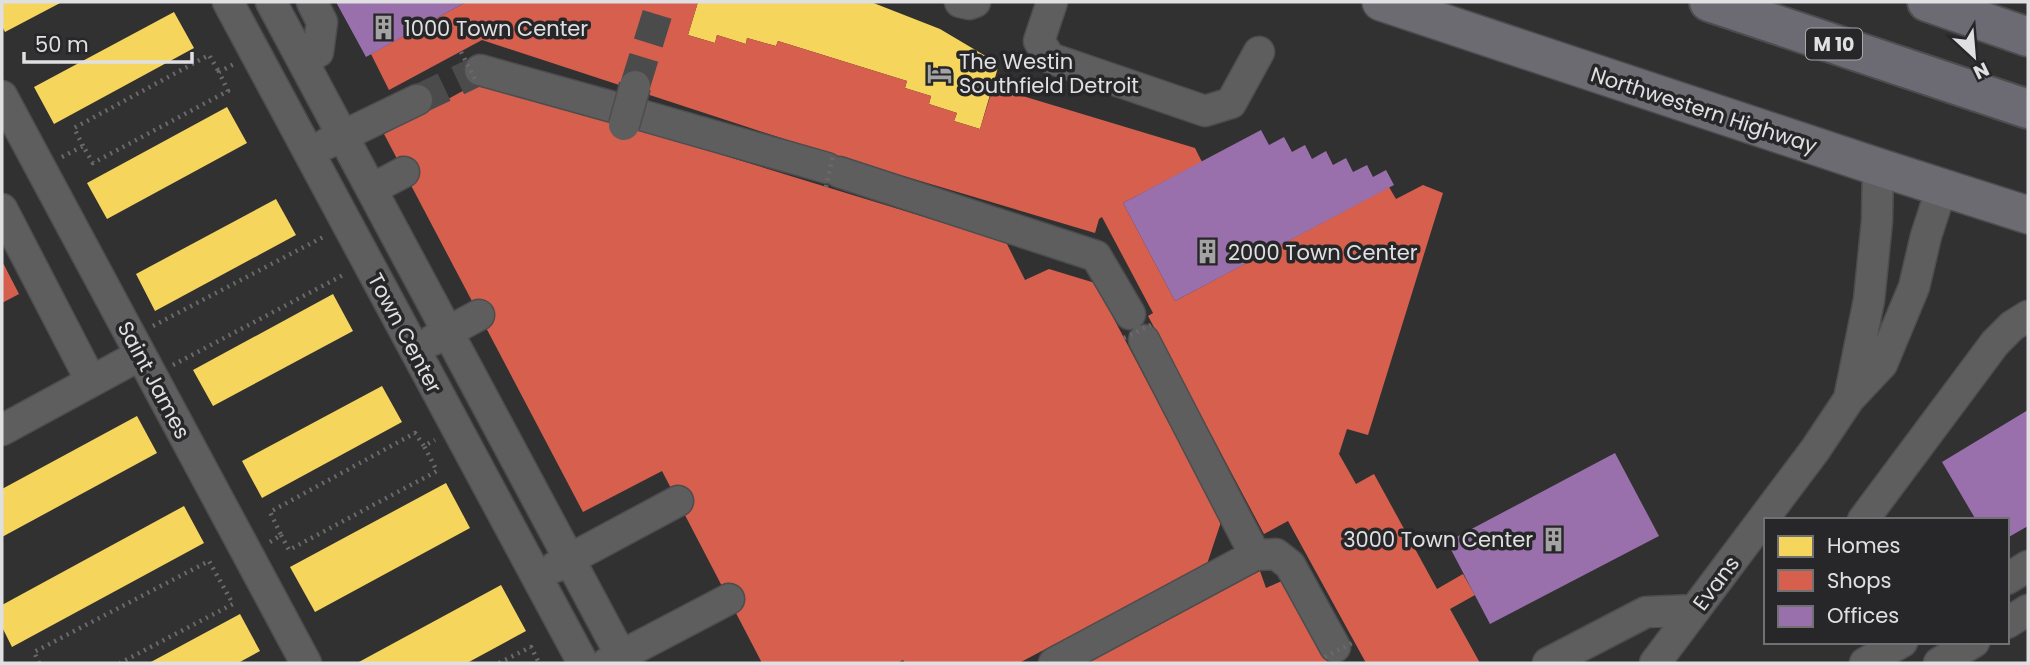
<svg xmlns="http://www.w3.org/2000/svg" width="2030" height="665" viewBox="0 0 2030 665" font-family="Poppins,sans-serif">
<style>
.homes{fill:#f6d55c}
.shops{fill:#d6604d}
.offices{fill:#9970ab}
.lines{fill:none;stroke-linecap:round;stroke-linejoin:round}
.minor-tunnel{stroke:#4b4b4c;stroke-width:30;stroke-dasharray:30 15;stroke-linecap:butt}
.minor-casing{stroke:#4d4d4f;stroke-width:33}
.major-casing{stroke:#4d4d4f;stroke-width:40}
.highway-casing{stroke:#4d4d4f;stroke-width:42}
.path{stroke:#6a6a6b;stroke-width:4.5;stroke-dasharray:2 5;stroke-linecap:butt}
.minor{stroke:#5e5e5f;stroke-width:30}
.major{stroke:#6c6b72;stroke-width:37}
.highway{stroke:#6c6a73;stroke-width:38}
.minor-bridge-casing{stroke:#4d4d4f;stroke-width:33;stroke-linecap:butt}
.path-bridge{stroke:#6a6a6b;stroke-width:4.5;stroke-dasharray:2 5;stroke-linecap:butt}
.minor-bridge{stroke:#5e5e5f;stroke-width:30}
.labels{text-anchor:middle;dominant-baseline:central;stroke-width:7;stroke-linejoin:round;paint-order:stroke}
.shield{fill:#272629;stroke:#a8a8aa;stroke-width:2}
.shield-label{font-size:19px;font-weight:bold;fill:#e0e0e2}
.poi-label{font-size:21px;fill:#e0e0e2;stroke:#272629;text-anchor:start}
.street-label{font-size:21px;fill:#e0e0e2;stroke:#272629}
</style>
<rect width="100%" height="100%" fill="#313132"/>
<path class="homes" d="M2,2H62L5,32L2,26Z
M698,2H871L940,29L999,64L980,129L954,121L957,113L929,104L931,96L905,88L907,81L778,41L776,46L747,38L746,44L717,35L715,43L688,35Z
M174,12L194,48L54,124L34,87Z
M227,107L247,143L107,219L87,183Z
M276,199L296,235L155,311L136,274Z
M333,294L353,331L213,406L193,370Z
M382,386L402,422L262,498L242,461Z
M137,416L157,453L2,537V489Z
M446,483L470,528L315,612L290,567Z
M184,506L204,543L12,647L2,627V605Z
M501,585L526,631L467,663H357Z
M240,614L260,651L238,663H149Z"/>
<path class="shops" d="M466,2H698L688,35L715,43L717,35L746,44L747,38L776,46L778,41L907,81L905,88L931,96L929,104L957,113L954,121L980,129L993,87L1195,148L1202,162L1123,203L1175,301L1389,187L1396,199L1423,185L1443,193L1368,435L1347,429L1339,454L1356,484L1374,474L1437,589L1463,574L1475,595L1450,609L1480,663H1366L1288,521L1264,534L1148,316L1153,313L1102,217L1099,219L1095,233L833,155L482,40L389,90L371,54Z
M481,81L1006,242L1025,280L1049,269L1095,283L1221,522L1207,564L1019,663H905L903,660L897,663H762L662,471L583,512L384,134Z
M2,261L19,294L2,303Z
M1260,571L1266,588L1284,580L1328,663H1088Z"/>
<path class="offices" d="M336,2H466L366,57Z
M1261,130L1269,145L1284,137L1292,152L1305,145L1312,159L1326,151L1333,165L1346,158L1353,172L1367,165L1373,177L1386,170L1394,185L1175,301L1123,203Z
M2028,410V526L2007,538V520H1976L1942,462Z
M1615,453L1659,536L1490,624L1447,542Z"/>
<g class="lines">
<path class="minor-tunnel" d="M635,86L661,2
M417,100L480,70"/>
<defs>
<path id="minor" d="M228,2L583,663
M271,2L625,663
M960,2L969,4L975,2
M1052,2L1039,41L1050,58L1205,111L1231,103L1259,52
M303,60L318,52L322,22L312,2
M480,70L613,107
M2,96L306,663
M641,115L827,168
M326,144L417,100
M839,172L1096,256L1130,314
M372,189L404,172
M2,209L91,381
M433,340L479,315
M1849,399L1869,300L1877,221L1878,167
M2,430L140,355
M1863,520L1995,343L2012,326L2028,316
M1255,555L1276,554L1290,565L1335,647
M555,567L678,501
M2007,579L2028,566
M2007,623L2028,610
M607,663L729,599
M1054,663L1255,555L1144,340
M1548,663L1646,612L1695,610
M1655,663L1815,450L1849,399L1882,364L1914,287L1926,236L1942,187
M1865,663L1902,642
M1939,663L1974,642"/>
<path id="major" d="M1381,2L1878,167L2028,215"/>
<path id="highway" d="M1709,2L2028,109
M1927,2L2028,37"/>
</defs>
<use href="#minor" class="minor-casing"/>
<use href="#major" class="major-casing"/>
<use href="#highway" class="highway-casing"/>
<path class="path" d="M83,146L74,128L209,55L219,72
M62,157L83,146L93,163L228,91L219,72L234,64
M153,326L325,236
M173,365L345,274
M281,535L289,550L437,471L424,446
M270,542L281,535L270,512L415,433L424,446L435,440
M39,663L34,652L209,561L233,604L120,663
M499,663L531,647L539,663"/>
<use href="#minor" class="minor"/>
<use href="#major" class="major"/>
<use href="#highway" class="highway"/>
<defs>
<path id="minor-bridge" d="M624,125L635,86"/>
</defs>
<use href="#minor-bridge" class="minor-bridge-casing"/>
<path class="path-bridge" d="M461,52L477,83
M826,187L833,155
M1124,338L1153,324
M1325,657L1354,642"/>
<use href="#minor-bridge" class="minor-bridge"/>
</g>
<defs>
<symbol id="building-bare" viewBox="-9 -9 18 18"><path d="M-4-6H4V6H1V3H-1V6H-4ZM-2.5-4.3h1.7v1.8h-1.7ZM.8-4.3h1.7v1.8H.8ZM-2.5-1h1.7V.8h-1.7ZM.8-1h1.7V.8H.8Z" fill="#a3a3a4" stroke="#272629" stroke-width="2.5" paint-order="stroke"/></symbol>
<symbol id="hotel-bare" viewBox="-9 -9 18 18"><path d="M-6-4.5h1.5V1H6V5H4.5V3h-9V5H-6ZM-4 0a1.8 1.8 0 1 1 3.6 0ZM.5 0V-2.5h3Q6-2.5 6 0Z" fill="#a3a3a4" stroke="#272629" stroke-width="2.5" paint-order="stroke"/></symbol>
</defs>
<g fill-rule="evenodd">
<use href="#building-bare" x="366" y="10" width="35" height="35"/>
<use href="#hotel-bare" x="922" y="56" width="35" height="35"/>
<use href="#building-bare" x="1190" y="234" width="35" height="35"/>
<use href="#building-bare" x="1536" y="522" width="35" height="35"/>
</g>
<g class="labels">
<rect class="shield" x="1806" y="28.5" width="56" height="31" rx="5"/>
<g class="shield-label">
<text x="1834" y="44">M 10</text>
</g>
<g class="poi-label">
<text x="404" y="28">1000 Town Center</text>
<text x="959" y="61">The Westin<tspan x="959" dy="24">Southfield Detroit</tspan></text>
<text x="1228" y="252">2000 Town Center</text>
<text x="1533" y="539" text-anchor="end">3000 Town Center</text>
</g>
<g class="street-label">
<text transform="translate(1704 110) rotate(18)">Northwestern Highway</text>
<text transform="translate(405 333) rotate(62)">Town Center</text>
<text transform="translate(154 380) rotate(62)">Saint James</text>
<text transform="translate(1716 583) rotate(-53)">Evans</text>
</g>
</g>
<rect width="2030" height="665" fill="none" stroke="#e0e0e2" stroke-width="7"/>
<rect x="1764" y="518" width="245" height="126" fill="#272629" stroke="#717073" stroke-width="2"/>
<rect x="1778" y="536" width="35" height="21" fill="#f6d55c" stroke="#717073" stroke-width="2"/>
<text x="1827" y="553" font-size="21" fill="#e0e0e2">Homes</text>
<rect x="1778" y="570" width="35" height="21" fill="#d6604d" stroke="#717073" stroke-width="2"/>
<text x="1827" y="588" font-size="21" fill="#e0e0e2">Shops</text>
<rect x="1778" y="606" width="35" height="21" fill="#9970ab" stroke="#717073" stroke-width="2"/>
<text x="1827" y="623" font-size="21" fill="#e0e0e2">Offices</text>
<g transform="translate(1974 56) rotate(154)" stroke="#272629" stroke-width="5" paint-order="stroke">
<path d="M0-5L12 26L0 18L-12 26Z" fill="#e0e0e2"/>
<text y="-10" font-size="19" font-weight="bold" text-anchor="middle" fill="#e0e0e2">N</text>
</g>
<path d="M24 52v10h168v-10" fill="none" stroke="#e0e0e2" stroke-width="3.5"/>
<text x="35" y="52" font-size="21" fill="#e0e0e2" stroke="#272629" stroke-width="5" paint-order="stroke">50 m</text>
</svg>
